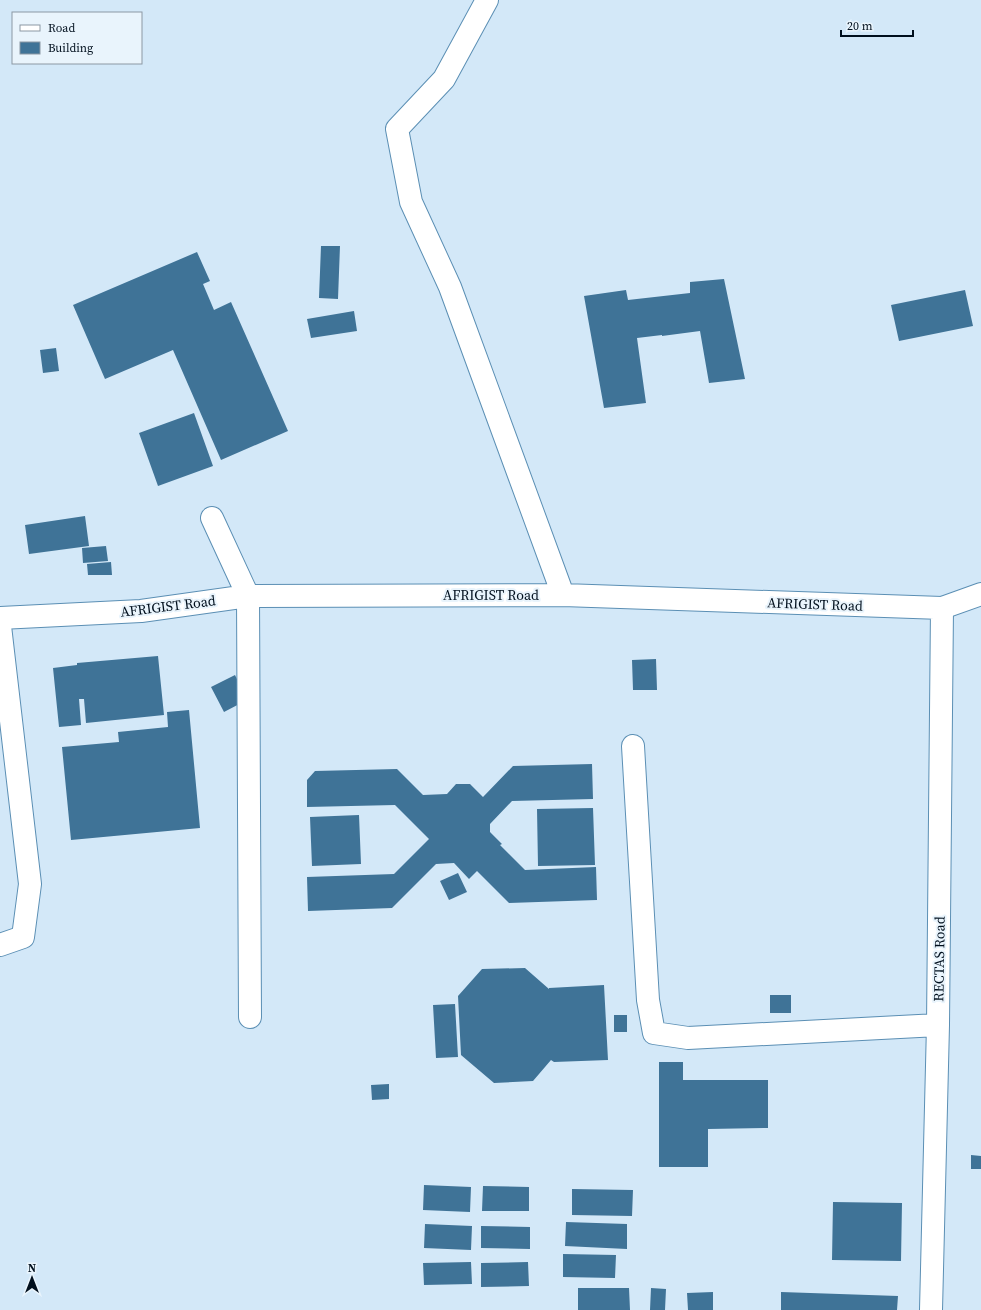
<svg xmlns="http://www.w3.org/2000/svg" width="981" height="1310" viewBox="0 0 981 1310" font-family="'Source Serif 4',serif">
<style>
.building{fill:#3f7397}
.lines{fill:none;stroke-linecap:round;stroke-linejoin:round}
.street-casing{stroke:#5b8fb4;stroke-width:24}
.street{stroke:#fff;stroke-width:22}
.labels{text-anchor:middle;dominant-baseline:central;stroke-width:4;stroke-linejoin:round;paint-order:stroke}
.street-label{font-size:14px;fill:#000f1d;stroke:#e9f4fc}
</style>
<rect width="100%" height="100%" fill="#d3e8f8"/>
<path class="building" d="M321,246H340L338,299L319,298Z
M197,252L210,281L203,284L214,310L231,302L288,431L221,460L173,350L105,379L73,305Z
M724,279L745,379L709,383L700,331L662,336V335L637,338L646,403L604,408L584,296L626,290L628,300L690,293V282Z
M965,290L973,326L899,341L891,305Z
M354,311L357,331L311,338L307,319Z
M56,348L59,371L43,373L40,350Z
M194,413L213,466L158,486L139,433Z
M85,516L89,546L29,554L25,525Z
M106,546L108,561L83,563L82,548Z
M111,562L112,575H88L87,564Z
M158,656L164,715L86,723L84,699H79L81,725L59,727L53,668L77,665V663Z
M656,659L657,690H633L632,660Z
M235,675L247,700L224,712L211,687Z
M189,710L200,828L71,840L62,747L119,742L118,732L168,727L167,712Z
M592,764L593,799L512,801L490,824V832L502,844L500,845L525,870L596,867L597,900L509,903L477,871L469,879L454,863L436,864L392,908L308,911L307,877L394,874L429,839L395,805L307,807V780L315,771L397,769L423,795L447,794L456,784H470L483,797L513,766Z
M593,808L595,865L538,866L537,809Z
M359,815L361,864L312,866L310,817Z
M458,873L467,892L449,900L440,881Z
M525,968L549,989V988L604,985L608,1060L554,1062L551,1060L533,1081L494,1083L461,1055L458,996L482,969Z
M770,995H791V1013H770Z
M455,1004L458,1057L436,1058L433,1005Z
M614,1015H627V1032H614Z
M659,1062H683V1080H768V1128L708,1129V1167H659Z
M389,1084V1099L372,1100L371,1085Z
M971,1155L981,1156V1169H971Z
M424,1185L471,1187L470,1212L423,1210Z
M483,1186L529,1187V1211H482Z
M572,1189L633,1190L632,1216L572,1215Z
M833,1202L902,1203L901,1261L832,1260Z
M566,1222L627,1224V1249L565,1246Z
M425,1224L472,1226L471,1250L424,1248Z
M481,1226L530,1227V1249L481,1248Z
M563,1254L616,1255L615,1278L563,1277Z
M471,1262L472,1284L424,1285L423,1263Z
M528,1262L529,1286L481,1287V1263Z
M578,1288H629L630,1310H578Z
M651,1288L666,1289L665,1310H650Z
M713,1292V1310H688L687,1293Z
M781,1292L898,1296L897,1310H781Z"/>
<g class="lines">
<defs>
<path id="street" d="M487,0L444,79L397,129L411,202L450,287L563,595
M212,518L248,596L250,1017
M0,618L141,611L248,596L563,595L942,608L981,594
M0,626L30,884L23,937L0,945
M633,746L648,1000L654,1033L688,1038L938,1025
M931,1310L938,1025L942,608"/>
</defs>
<use href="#street" class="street-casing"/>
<use href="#street" class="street"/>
</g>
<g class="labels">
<g class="street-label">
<text x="491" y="595">AFRIGIST Road</text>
<text transform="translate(815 604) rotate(2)">AFRIGIST Road</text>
<text transform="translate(168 606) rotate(-7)">AFRIGIST Road</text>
<text transform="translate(939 959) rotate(-89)">RECTAS Road</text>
</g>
</g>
<rect x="12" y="12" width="130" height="52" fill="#e9f4fc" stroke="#8c98a3"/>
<rect x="20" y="25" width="20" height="6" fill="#ffffff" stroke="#8c98a3"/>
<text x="48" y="32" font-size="12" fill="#000f1d">Road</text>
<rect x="20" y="42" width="20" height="12" fill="#3f7397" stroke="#8c98a3"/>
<text x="48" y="52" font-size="12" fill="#000f1d">Building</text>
<g transform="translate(32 1278)" stroke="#e9f4fc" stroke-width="3" paint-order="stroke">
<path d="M0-3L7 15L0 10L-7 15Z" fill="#000f1d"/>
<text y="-6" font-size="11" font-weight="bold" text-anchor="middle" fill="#000f1d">N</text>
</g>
<path d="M841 30v6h72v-6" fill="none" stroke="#000f1d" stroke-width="2"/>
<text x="847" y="30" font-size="12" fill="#000f1d" stroke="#e9f4fc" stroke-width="3" paint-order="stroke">20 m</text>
</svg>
